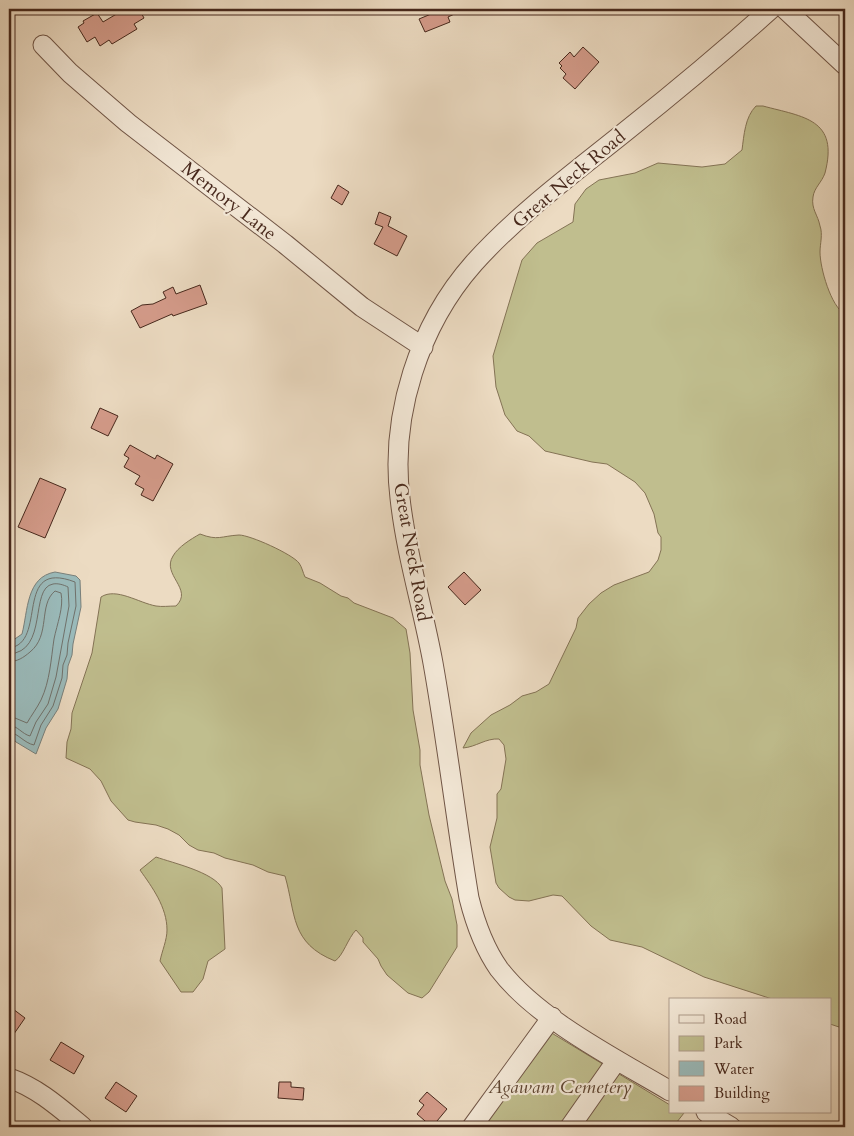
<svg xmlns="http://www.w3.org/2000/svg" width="854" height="1136" viewBox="0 0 854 1136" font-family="Cardo,serif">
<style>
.green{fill:#c0be8e;stroke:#847355}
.water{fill:#9ababa;stroke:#79807b}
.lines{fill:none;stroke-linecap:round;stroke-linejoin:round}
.shore{stroke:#70716b;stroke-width:1}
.building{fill:#d49b8a;stroke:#47281c}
.minor-casing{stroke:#705546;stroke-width:21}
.minor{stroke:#f3e8d7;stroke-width:19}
.labels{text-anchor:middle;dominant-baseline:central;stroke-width:4.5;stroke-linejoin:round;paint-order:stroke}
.street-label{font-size:19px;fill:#47281c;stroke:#f3e8d7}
.park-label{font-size:19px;font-style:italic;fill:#5f4633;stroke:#f3e8d7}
</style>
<rect width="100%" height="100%" fill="#ecdbc2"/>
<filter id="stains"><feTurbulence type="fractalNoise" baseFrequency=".004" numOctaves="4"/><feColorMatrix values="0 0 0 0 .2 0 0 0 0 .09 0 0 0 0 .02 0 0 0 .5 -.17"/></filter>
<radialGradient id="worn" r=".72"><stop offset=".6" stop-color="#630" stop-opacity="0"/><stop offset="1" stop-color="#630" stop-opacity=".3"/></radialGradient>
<path class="green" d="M756,106H763C804,117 839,119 825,173C822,182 814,188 813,197C811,209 818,215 820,226C823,234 820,244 820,252C820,268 831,307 845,314V1029L830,1024V1000H776L769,998L704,977L642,947L610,940L591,926L562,896L553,895L529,901L515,900L509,897L499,888L496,883L490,847L497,818V794L501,789L506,759L504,745L499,739C486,738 476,747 463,748L471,733L491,715L510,705L522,696L536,692L549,684L576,628L578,618L589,604L601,593L614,585L649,572L658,560L661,550V537L658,533L654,514L645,493L635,482L607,464L592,462L545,451L529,436L517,431L505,415L496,387L493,356L522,260L537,243L573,222L575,204L586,189L599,180L635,173L658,163L702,167L725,164L742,150C744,135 745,117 756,106Z
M200,534C218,541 221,536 239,535C250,535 292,554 299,563C302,567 303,573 305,577L320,583L341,596L348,598L354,603L393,618L406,629L410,653L413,710L420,750V765L429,815L445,881L452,899L457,925V947L429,992L422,998L408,993L387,975L381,966L378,959L363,942V938L356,930C348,938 343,956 335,961C290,943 296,914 285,876L268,872L253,865L225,858L214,853L198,850L189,845L179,835L168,829L156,825L135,822L128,820L111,801L101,781L90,769L66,758L67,742L71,729L72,713L92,653L101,597C116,587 139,603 156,606C162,607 169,606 176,606C194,589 161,575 173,556C178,547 191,539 200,534Z
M156,857C173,863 213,872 222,888L225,949L208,961L203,979L193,992H181L160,961C162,951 167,940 167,930C167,907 152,887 140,870Z
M550,1032L670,1105V1112L684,1113L673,1127H480Z"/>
<path class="water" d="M55,572L76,576L80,580L81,607L73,644L72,655L68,666L67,679L58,709L46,728L36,754L16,742L9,734V643L22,634C28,611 26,577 55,572Z"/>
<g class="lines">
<path class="shore" d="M9,648C49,644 12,558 75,582L76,606L68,643L67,655L63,665L62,678L53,706L41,725L34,745C24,743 18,733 9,732
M9,654C49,652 29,588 53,584C58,583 64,585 68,587L69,606L56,677L48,704L36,722L30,736C22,734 18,726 9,725
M9,662C18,661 23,658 30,652C51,635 38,605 55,591L61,593C64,607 57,624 54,639C51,659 50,681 41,700C37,708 31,716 27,723L15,718H9"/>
</g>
<path class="building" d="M125,9H139L144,18L134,24L137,29L112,44L109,40L100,46L95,37L87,42L78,27L84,23L83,21L97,13L103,22Z
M428,9H465L448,17L450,22L425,32L419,19L431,14Z
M583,47L599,62L575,89L563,78L566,74L560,68L562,66L559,63L570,52L574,57Z
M338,185L349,192L342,205L331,198Z
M379,212L391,217L388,226L407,236L397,256L374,244L383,227L375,224Z
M200,285L207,304L173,316L172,314L140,328L131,311L142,305L153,304L166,298L163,292L173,287L176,294Z
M100,408L118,416L108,436L91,428Z
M130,445L155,459L157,455L173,464L153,501L141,495L144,489L135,484L140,476L124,467L129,458L124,455Z
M40,478L66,489L45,538L18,527Z
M464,572L481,590L465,605L448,587Z
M9,1006L25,1018L9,1041Z
M61,1042L84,1056L74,1074L50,1060Z
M116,1082L137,1096L126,1112L105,1098Z
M279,1082H291V1087L304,1088L303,1100L278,1098Z
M427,1092L447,1109L432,1127L417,1114L424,1105L419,1101Z"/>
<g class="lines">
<defs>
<path id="minor" d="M785,9L845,65
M43,45L70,73L128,123L285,244L362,307L423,347
M9,1078C38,1088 60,1108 83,1127
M670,1091C616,1059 537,1019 499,969C485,949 475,922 469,898C456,820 447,742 433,663C423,608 406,554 400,498C390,415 419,325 474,263C518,214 575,172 626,131C675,92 724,51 771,9
M706,1112L731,1127
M472,1127L552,1017
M570,1127L617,1060"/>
</defs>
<use href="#minor" class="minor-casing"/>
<use href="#minor" class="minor"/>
</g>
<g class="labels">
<g class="street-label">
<text transform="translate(569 179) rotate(-40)">Great Neck Road</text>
<text transform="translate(229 201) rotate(38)">Memory Lane</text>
<text transform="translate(412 552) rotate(80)">Great Neck Road</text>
</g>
<g class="park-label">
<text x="560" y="1087">Agawam Cemetery</text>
</g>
</g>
<rect width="854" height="1136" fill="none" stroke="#ecdbc2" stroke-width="30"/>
<rect x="10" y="10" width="834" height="1116" fill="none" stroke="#47281c" stroke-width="2.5"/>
<rect x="15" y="15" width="824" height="1106" fill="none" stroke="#47281c"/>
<rect x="669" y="998" width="162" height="115" fill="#f3e8d7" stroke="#ae9b8c"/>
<rect x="679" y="1015" width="25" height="8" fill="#f3e8d7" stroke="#ae9b8c"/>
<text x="714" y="1024" font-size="15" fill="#47281c">Road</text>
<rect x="679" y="1036" width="25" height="15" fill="#c0be8e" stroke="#ae9b8c"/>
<text x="714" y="1048" font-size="15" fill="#47281c">Park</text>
<rect x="679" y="1061" width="25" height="15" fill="#9ababa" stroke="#ae9b8c"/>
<text x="714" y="1074" font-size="15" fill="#47281c">Water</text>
<rect x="679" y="1086" width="25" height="15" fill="#d49b8a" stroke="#ae9b8c"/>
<text x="714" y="1098" font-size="15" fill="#47281c">Building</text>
<rect width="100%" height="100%" filter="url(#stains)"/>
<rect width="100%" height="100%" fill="url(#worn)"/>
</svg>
